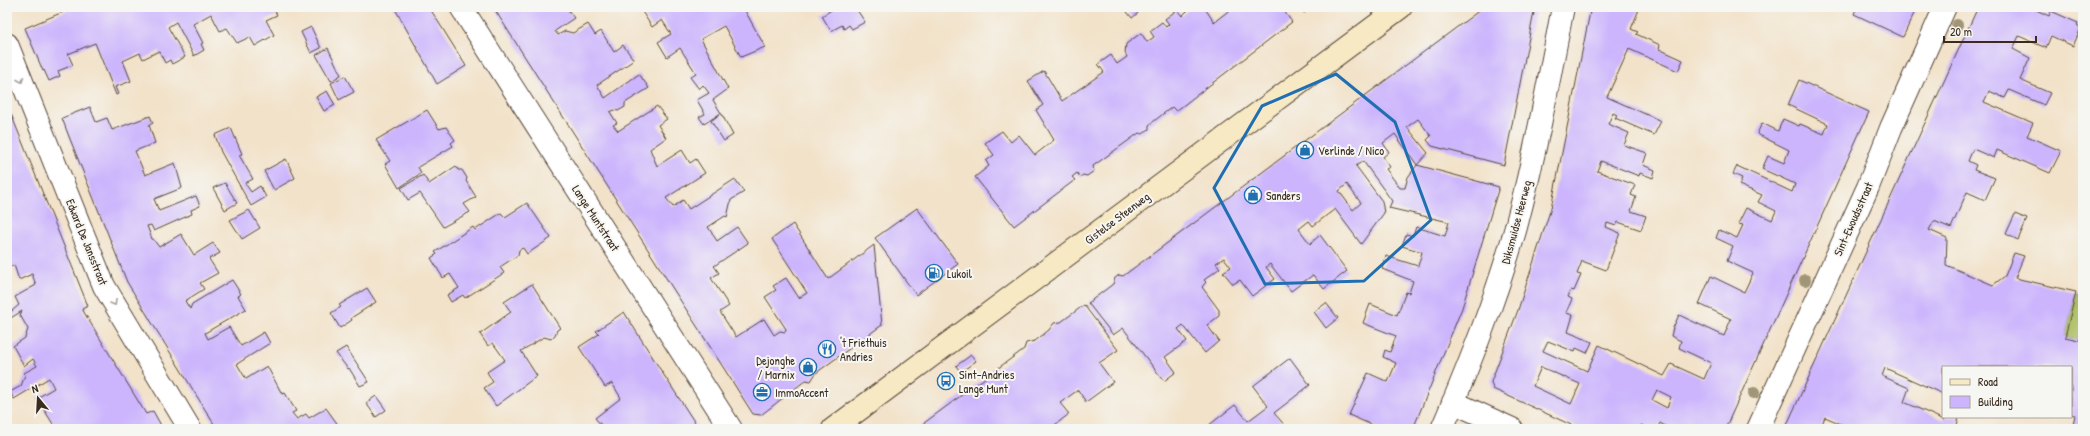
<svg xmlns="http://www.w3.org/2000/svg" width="2090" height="436" viewBox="0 0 2090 436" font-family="'Patrick Hand',sans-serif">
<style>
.green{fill:#acbe62;stroke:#747440}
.building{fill:#ccb5fd;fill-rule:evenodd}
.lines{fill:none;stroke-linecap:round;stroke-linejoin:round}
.street-casing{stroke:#564638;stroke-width:24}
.secondary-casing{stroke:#564638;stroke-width:24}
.street{stroke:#fff;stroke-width:22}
.secondary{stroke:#f7e9c3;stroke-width:22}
.tree{fill:#a09576}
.oneway{stroke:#a79f9a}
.marked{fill:none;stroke:#1f6fb2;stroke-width:3;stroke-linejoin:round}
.labels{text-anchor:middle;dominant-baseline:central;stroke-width:4;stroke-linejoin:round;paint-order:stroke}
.poi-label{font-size:12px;fill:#3b2a1e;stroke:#f6f6f2;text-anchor:start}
.street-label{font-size:12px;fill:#3b2a1e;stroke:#f6f6f2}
</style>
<rect width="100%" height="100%" fill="#f6f6f2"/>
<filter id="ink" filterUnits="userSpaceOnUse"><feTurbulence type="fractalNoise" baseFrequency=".025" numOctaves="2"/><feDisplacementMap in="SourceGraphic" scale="8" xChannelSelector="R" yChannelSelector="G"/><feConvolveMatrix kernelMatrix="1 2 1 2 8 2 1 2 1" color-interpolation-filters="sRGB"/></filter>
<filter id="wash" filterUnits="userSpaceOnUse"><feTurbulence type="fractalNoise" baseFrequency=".012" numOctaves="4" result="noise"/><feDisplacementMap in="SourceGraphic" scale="16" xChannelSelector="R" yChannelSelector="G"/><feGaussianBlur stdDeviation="0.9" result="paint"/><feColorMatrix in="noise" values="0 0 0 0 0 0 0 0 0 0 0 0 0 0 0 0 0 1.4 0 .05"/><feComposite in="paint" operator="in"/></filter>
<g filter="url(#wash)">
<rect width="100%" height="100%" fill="#f2e2c9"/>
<path class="green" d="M2076,292L2083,294V341L2065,337Z"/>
<g id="blocks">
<path class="building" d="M75,7H273L277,15L266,20L274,35L255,46L250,37L237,43L227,28L220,31L211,14L193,24L203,43L201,44L204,50L194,56L176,22L168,27L185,57L172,64L170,60L165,63L159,51L143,59L140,53L123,61L131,81L115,87L118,94L116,95L95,43L68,54L73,65L58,71L60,76L49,81L44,70L43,71L25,28Z
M394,7H429L466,66L437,84Z
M493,7H566L574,18L555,31L558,35L565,31L573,33L588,24L595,35L601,31L614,52L623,45L634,60L597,85L605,98L639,74L649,88L625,103V107L618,111L614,110L610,112L617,123L613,125L618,131L657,106L667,119L658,125L666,138L650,149L657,166L682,150L690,163L696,159L705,173L666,198L673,207L683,200L689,209L735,179L744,192L731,200L727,217L725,216L708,227L717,241L737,227L748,243L714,266L719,273L711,278L729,306L720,312L736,337L764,319L774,335L780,331L785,332L786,329L765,297L776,290L773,286L786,278L799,298L807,293L772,239L793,224L828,279L874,245L882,325L816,373L811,381L806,380L761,415L753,414Z
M639,7H743L765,47L741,57L724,26L701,39L728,89L713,100L721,113L704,124L699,117L705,114L697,100L709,93L703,85L699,89L690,77L696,73L680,48L667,57L658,42L671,34L662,20L652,27Z
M836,7H855L865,22L852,29L849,25L844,29L842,25L831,31L822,16Z
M1123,7H1133L1138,13L1132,18Z
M1186,7H1204L1214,22L1231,9L1229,7H1281L1292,22L1176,111L1172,107L1149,125V129L1143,134L1139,133L1093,166L1094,171L1087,176L1083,175L1080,177L1077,173L1072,177L1075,180L1014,226L975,177L989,166L986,161L994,155L985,143L1002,131L1011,142L1019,135L1035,155L1054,140L1036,110L1043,105L1028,81L1044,71L1062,101L1104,72L1098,64L1111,55L1117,64L1127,57L1125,53L1126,44L1141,33L1147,42L1154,37L1150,31L1162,22L1166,27L1169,24L1165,19L1177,10L1182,16L1188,10Z
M1300,7H1313L1304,13Z
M1484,7H1535L1504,165L1432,146L1427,140L1431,136L1418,119L1407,127L1428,153L1417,165L1395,134L1383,143L1389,152L1383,157L1390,167L1386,169L1400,188H1405L1408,177L1417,165L1499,187L1462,308L1413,429H1381L1349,415L1368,373L1388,382L1396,363L1383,357L1385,350L1390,352L1396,336L1363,323L1370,304L1397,315L1406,292L1409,293L1413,281L1382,269L1386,256L1418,266L1422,252L1402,246L1406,234L1413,236L1416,227L1445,236L1449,222L1389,208L1392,201L1363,161L1356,166L1382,201L1384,213L1361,244L1335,209L1313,226L1309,221L1299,229L1310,244L1320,235L1347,271L1324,289L1313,275L1291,291L1270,264L1266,267L1275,279L1252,296L1240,280L1233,284L1223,272L1231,267L1224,258L1216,263L1220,268L1204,280L1206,282L1202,287L1219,310V316L1207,325L1219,341L1205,353L1183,325L1178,329L1187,341L1165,357L1176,372L1164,381L1123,328L1113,335L1088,303L1113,284L1115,278L1119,275L1123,276ZM1347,184L1361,203L1353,210L1339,191Z
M1591,7H1640L1631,29L1638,32L1636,34L1660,45L1659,49L1683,60L1678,71L1629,49L1607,97L1661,121L1654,135L1615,118L1617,115L1613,113L1608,124L1629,133L1624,145L1647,153L1643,165L1655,170L1653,178L1640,173L1639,176L1601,161L1597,171L1635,185L1631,195L1636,197L1631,211L1646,216L1641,230L1618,222L1616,226L1607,223L1606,227L1620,233L1606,270L1582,261L1577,274L1581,275L1574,291L1571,290L1568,297L1572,299L1566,313L1573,315L1568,332L1592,342L1587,353L1576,348L1575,352L1548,341L1543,351L1587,371L1599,345L1664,376L1671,364L1704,379L1711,363L1679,348L1681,341L1671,336L1673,328L1679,315L1724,336L1731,319L1699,304L1711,276L1744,292L1753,273L1727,261L1733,246L1716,238L1719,230L1737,238L1743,225L1738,224L1746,208L1772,220L1776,211L1758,202L1762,195L1739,185L1742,178L1733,174L1737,166L1792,192L1795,184L1762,169L1768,156L1784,163L1789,150L1757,134L1762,123L1778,131L1783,119L1799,126L1800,124L1824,134L1828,124L1788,105L1799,80L1869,112L1725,429H1670L1660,423L1657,429H1649L1641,425L1639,429H1580L1493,389L1491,382L1518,310L1551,208ZM1541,367L1580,384L1571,404L1533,386ZM1657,390L1671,397L1667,408L1652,400Z
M1857,7H1917L1903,37L1854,14Z
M1978,7H2030L2049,16L2051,11L2078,23L2077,25L2081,28L2073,46L2051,36L2046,48L2019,36L2013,49L2030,58L2020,80L2050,93L2044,105L2009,90L2005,98L1989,91L1984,102L2033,123L2027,136L2061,151L2050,173L1997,150L1994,158L1973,149L1968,161L1976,165L1974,170L1995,178L1985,200L1967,192L1951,228L1934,221L1929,230L1947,238L1946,265L1993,285L2005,276L2014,253L2024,256L2015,278L2076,292L2065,337L2083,341V429H2072L2075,415L2071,414V367H1943V394L1885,368L1882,376L1909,388L1904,402L1944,420L1945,417H1959L1956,429H1853L1825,417L1820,429H1785Z
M311,27L321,48L311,53L301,32Z
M328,48L341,75L331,81L316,55Z
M345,76L354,92L339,100L331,83Z
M327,91L335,105L324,111L316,97Z
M7,104L88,306L82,309L146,414L153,411L163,429H56L37,398L54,388L49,378L14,399L10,392L21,386L25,375L24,373L37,366L33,359L24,366L13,346L25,338L28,329L20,315L22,311L9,319L7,315L19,305L15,297L36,285L32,274L19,280L14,265L7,268Z
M90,107L96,122L107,118L112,130L150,116L153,123L149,125L155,143L135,151L145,175L175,163L182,188L154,199L159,211L196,196L200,206L191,210L192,214L154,231L151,225L147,226L152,239H153L159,247L181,234L194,255L213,243L220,253L209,259L218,273L200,283L204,289L185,301L190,309L192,304L232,280L241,294L238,296L246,309L205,333L208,339L229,327L241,346L264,332L270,343L237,364L246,379L267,366L282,394L285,393L296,411L292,413L297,419L306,414L309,418L326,408L341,429H217L127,282L68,134L62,118Z
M427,110L439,129L446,127L455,140L451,143L453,146L418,167L421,173L399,188L385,164L390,161L376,140Z
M721,113L733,135L724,141L711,121Z
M231,128L242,154L239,155L253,179L245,183L251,192L260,186L266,197L251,206L221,152L215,135Z
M286,159L295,178L274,190L264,171Z
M456,166L458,170H462L467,178L466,181L476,197L464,204L470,212L443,227L420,193L408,200L401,188L423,175L429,184Z
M225,183L237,203L225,210L213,188Z
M527,203L551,238L527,254L523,248L519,250L518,255L500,267L504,273L465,298L463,295L451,302L447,295L459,288L450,274L443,278L431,258L437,254L435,252L473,227L475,230L501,213L505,217Z
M917,208L958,264L916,295L875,238Z
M249,210L260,228L242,239L230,220Z
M2015,214L2027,219L2018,240L2006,234Z
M532,284L560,328L557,330L555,335L551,339L544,337L521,351L537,376L496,406L484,388L493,382L487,372L505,360L493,343L488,346L480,334L511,312L504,302Z
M367,288L376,302L351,318L352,320L340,328L331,313L341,307L339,305Z
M1326,303L1338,318L1326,328L1314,312Z
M1084,305L1118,350L1099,363L1113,382L1086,402L1078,390L1060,403L1069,414L1051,428L1049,425L1044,429H916L1024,349L1026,343L1035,341L1049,330L1054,323L1061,322Z
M624,312L660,369L699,429H598L602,426L595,418L621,398L612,383L605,387L579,347L599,334L596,331Z
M346,347L369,382L360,386L349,368L348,369L336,353Z
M971,355L976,361L961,372L956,366Z
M1290,358L1310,385L1274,413L1288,429H1204L1235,405L1248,421L1268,406L1253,386Z
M376,396L386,410L376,417L366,403Z"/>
</g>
</g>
<g filter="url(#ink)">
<use href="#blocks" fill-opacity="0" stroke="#564638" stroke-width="1"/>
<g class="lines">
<defs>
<path id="street" d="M461,7L731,429
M7,44L104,286L190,429
M1453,402L1512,429
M1442,429C1470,363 1497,296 1516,227C1535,155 1549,80 1563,7
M1758,429L1868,187L1891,128L1945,7"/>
<path id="secondary" d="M833,429L1401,7"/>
</defs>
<use href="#street" class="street-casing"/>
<use href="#secondary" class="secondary-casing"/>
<use href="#street" class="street"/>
<use href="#secondary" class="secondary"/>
</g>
<g class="tree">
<circle cx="1957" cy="25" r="6"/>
<circle cx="1805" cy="280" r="6"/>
<circle cx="1754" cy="393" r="6"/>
</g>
<defs><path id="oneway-chevron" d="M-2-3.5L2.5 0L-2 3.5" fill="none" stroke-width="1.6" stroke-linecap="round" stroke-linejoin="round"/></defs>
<g class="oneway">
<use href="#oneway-chevron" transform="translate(21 80) rotate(68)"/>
<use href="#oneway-chevron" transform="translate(114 303) rotate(60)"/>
</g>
</g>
<path class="marked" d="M1336,74L1395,122L1431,220L1364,281L1265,284L1214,188L1262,106Z"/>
<defs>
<symbol id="shop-ring" viewBox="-11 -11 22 22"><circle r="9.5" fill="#f6f6f2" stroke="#1f6fb2" stroke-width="1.5"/><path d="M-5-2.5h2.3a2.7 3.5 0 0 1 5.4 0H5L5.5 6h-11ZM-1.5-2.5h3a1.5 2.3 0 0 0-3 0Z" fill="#1f6fb2"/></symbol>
<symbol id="fuel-ring" viewBox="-11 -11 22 22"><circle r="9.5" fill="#f6f6f2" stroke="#1f6fb2" stroke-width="1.5"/><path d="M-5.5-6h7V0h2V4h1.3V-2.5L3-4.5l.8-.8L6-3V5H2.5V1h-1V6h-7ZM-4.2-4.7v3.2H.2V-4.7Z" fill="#1f6fb2"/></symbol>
<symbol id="restaurant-ring" viewBox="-11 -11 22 22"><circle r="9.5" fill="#f6f6f2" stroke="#1f6fb2" stroke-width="1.5"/><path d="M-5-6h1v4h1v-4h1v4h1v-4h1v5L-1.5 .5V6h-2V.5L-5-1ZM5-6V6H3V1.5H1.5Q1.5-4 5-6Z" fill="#1f6fb2"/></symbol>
<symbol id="bus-ring" viewBox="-11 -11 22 22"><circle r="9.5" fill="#f6f6f2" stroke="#1f6fb2" stroke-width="1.5"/><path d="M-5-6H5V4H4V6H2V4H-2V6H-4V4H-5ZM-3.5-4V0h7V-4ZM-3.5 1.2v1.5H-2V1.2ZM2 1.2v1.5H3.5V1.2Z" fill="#1f6fb2"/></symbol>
<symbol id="office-ring" viewBox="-11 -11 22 22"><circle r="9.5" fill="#f6f6f2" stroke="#1f6fb2" stroke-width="1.5"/><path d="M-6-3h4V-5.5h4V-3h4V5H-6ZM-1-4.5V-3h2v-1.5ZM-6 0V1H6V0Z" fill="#1f6fb2"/></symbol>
</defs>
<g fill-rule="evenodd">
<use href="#shop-ring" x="1295" y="140" width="20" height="20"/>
<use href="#shop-ring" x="1243" y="185" width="20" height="20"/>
<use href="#fuel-ring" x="924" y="263" width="20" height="20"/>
<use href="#restaurant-ring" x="817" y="339" width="20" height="20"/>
<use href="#shop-ring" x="798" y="357" width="20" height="20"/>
<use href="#bus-ring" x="936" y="371" width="20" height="20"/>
<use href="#office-ring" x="752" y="382" width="20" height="20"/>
</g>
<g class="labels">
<g class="poi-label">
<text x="1318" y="150">Verlinde / Nico</text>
<text x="1266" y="195">Sanders</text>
<text x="947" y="273">Lukoil</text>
<text x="840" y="342">'t Friethuis<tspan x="840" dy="14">Andries</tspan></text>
<text x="795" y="360" text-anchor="end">Dejonghe<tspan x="795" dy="14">/ Marnix</tspan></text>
<text x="959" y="374">Sint-Andries<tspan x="959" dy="14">Lange Munt</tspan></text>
<text x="775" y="392">ImmoAccent</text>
</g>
<g class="street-label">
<text transform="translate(596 218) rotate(57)">Lange Muntstraat</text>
<text transform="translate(1117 218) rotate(-37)">Gistelse Steenweg</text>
<text transform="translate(1853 219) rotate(-66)">Sint-Ewoudsstraat</text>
<text transform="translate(1516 222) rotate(-75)">Diksmuidse Heerweg</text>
<text transform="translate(87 242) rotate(68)">Edward De Jansstraat</text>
</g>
</g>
<rect width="2090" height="436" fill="none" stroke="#f6f6f2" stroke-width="24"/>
<rect x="1942" y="366" width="130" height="52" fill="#f6f6f2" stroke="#aba49d"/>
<rect x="1950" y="379" width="20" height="6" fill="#f7e9c3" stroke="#aba49d"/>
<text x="1978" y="386" font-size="12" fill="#3b2a1e">Road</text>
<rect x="1950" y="396" width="20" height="12" fill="#ccb5fd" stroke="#aba49d"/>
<text x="1978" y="406" font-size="12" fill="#3b2a1e">Building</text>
<g transform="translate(38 398) rotate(342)" stroke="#f6f6f2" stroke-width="3" paint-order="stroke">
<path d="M0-3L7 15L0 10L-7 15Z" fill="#3b2a1e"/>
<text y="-6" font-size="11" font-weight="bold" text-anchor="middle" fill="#3b2a1e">N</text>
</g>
<path d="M1944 36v6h92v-6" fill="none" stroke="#3b2a1e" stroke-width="2"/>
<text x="1950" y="36" font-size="12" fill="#3b2a1e" stroke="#f6f6f2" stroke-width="3" paint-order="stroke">20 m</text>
</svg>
